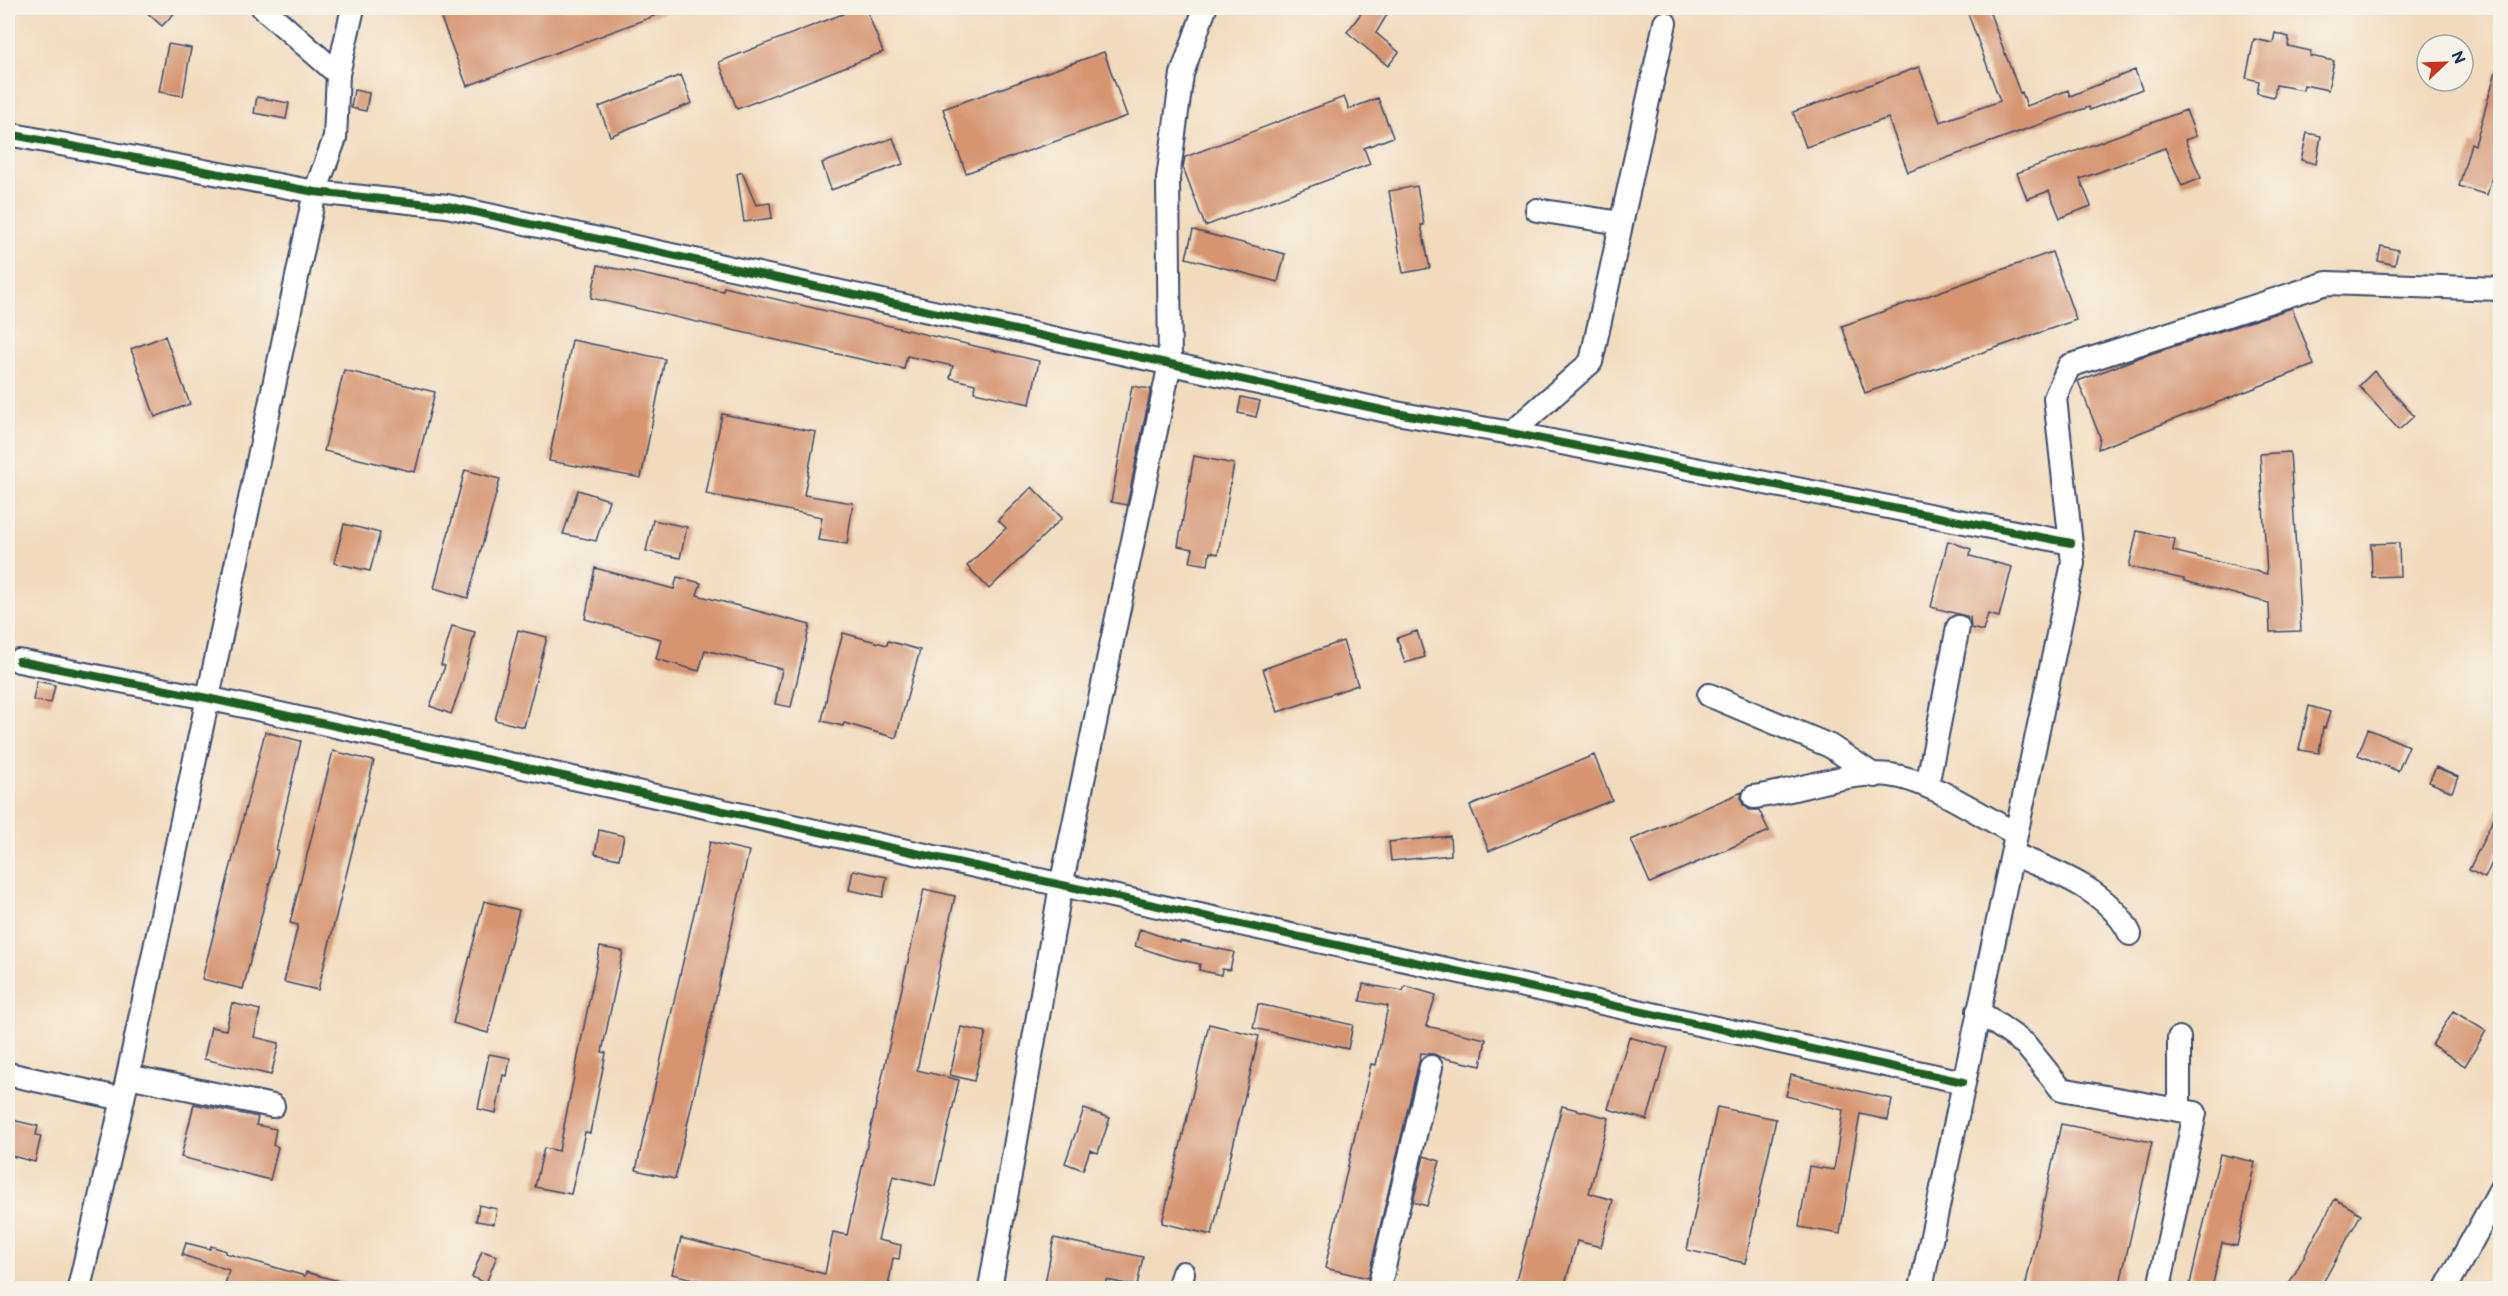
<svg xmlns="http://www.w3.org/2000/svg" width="2508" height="1296" viewBox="0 0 2508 1296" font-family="'Balsamiq Sans',sans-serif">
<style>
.building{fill:#d69471}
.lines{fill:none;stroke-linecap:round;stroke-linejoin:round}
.minor-casing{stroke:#3b496c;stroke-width:26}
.minor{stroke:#fff;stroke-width:22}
.cycleway-casing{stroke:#f7f3e8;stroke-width:11}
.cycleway{stroke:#1b5e20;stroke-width:8}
</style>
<rect width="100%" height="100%" fill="#f7f3e8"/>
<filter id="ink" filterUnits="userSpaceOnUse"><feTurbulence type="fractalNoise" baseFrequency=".0167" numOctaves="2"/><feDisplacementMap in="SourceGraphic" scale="12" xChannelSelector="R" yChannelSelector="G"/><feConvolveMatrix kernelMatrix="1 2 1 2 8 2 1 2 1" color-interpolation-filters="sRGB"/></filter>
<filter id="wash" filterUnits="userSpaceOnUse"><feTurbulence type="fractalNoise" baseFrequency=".008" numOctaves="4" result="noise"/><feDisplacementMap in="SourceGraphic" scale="24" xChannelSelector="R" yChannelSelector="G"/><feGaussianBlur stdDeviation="1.35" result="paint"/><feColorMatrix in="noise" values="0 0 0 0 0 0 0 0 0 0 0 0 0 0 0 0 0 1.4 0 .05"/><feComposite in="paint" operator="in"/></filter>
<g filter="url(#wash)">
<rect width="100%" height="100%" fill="#f1dbbd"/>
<g id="blocks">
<path class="building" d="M142,8H179L162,26Z
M469,8H673V9L467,86L441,18Z
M858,8H866L883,52L737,109L719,62Z
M1365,8H1391L1376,33L1399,52L1388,66L1347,32Z
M1966,8H1988L2020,93L2022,92L2027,106L2068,90L2070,96L2135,70L2142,89L2090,110L2089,107L2049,121L1908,172L1888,118L1806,147L1793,112L1919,67L1940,122L2000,101Z
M2275,33L2289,37L2288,46L2311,51L2310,56L2334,61L2328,90L2304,85L2303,90L2276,85L2274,97L2257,93L2259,81L2246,78L2254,39L2273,43Z
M168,44L191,48L183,96L159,92Z
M1104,52L1127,116L966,173L943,109Z
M2496,71L2500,72V148L2487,195L2459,186L2471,143L2475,145Z
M681,75L692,103L610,136L599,107Z
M354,90L369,93L366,111L351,108Z
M257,97L289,103L286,119L254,113Z
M1344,97L1349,109L1378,98L1393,137L1364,148L1370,164L1205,226L1183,167L1185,157Z
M2186,110L2196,136L2185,140L2201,178L2182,186L2165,148L2080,179L2091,206L2060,218L2049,191L2027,199L2017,173Z
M2307,133L2321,136L2316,164L2301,160Z
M893,138L903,164L831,190L822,163Z
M742,172L756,205L770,203L772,218L744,222L737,174Z
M1417,186L1424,225H1421L1430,268L1403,273L1389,191Z
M1193,230L1285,254L1278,282L1186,258Z
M2381,246L2398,250L2395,265L2378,261Z
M2052,252L2076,320L1865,393L1842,326Z
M598,265L723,291L724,287L1039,361L1030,404L974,392L975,384L950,378L953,366L907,356L904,369L591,298Z
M2292,308L2314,365L2098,449L2100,437L2078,381L2138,358Z
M165,336L190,404L155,417L131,349Z
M572,340L665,359L641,478L549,461Z
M344,370L435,392L415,472L324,451Z
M2374,371L2414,416L2399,430L2359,386Z
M1132,386L1151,389L1127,505L1111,502Z
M1241,397L1260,401L1256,417L1238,413Z
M722,414L816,432L804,495L853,503L847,544L818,540L822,517L706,494Z
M2290,452L2301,631L2270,632L2269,603L2184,581V579L2129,567L2137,531L2175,539L2173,551L2267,574L2260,454Z
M1194,456L1234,464L1218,554L1210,552L1208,565L1190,562L1193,549L1178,546Z
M465,470L500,479L468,598L434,588Z
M1032,487L1062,518L989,589L967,566L1006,528L998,520Z
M578,490L609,500L596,541L563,534Z
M653,520L687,527L680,558L646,551Z
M344,524L380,533L370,571L334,563Z
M1948,541L1971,549L1970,556L2012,567L1999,617L1988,614L1983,631L1971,628L1970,617L1931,607Z
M2399,543L2400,576L2372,577L2371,544Z
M595,568L674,589L677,577L701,583L697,595L810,625L791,707L775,704L782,669L705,650L699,671L656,659L661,639L585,619Z
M452,626L475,632L462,683L451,714L430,706L445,666L441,665Z
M518,630L547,637L524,727L495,720Z
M1417,631L1425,657L1405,663L1397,638Z
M843,633L887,645L888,641L920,650L896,738L844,723L843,726L822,721L829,685Z
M1343,641L1358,685L1278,712L1263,669Z
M37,681L55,685L51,703L33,700Z
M2309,706L2330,712L2325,728L2323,727L2319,753L2299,750Z
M2368,729L2409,746L2398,771L2358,755Z
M265,732L301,741L276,850H278L243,989L202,979Z
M333,751L374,761L318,990L284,982L298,925L290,923Z
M1594,755L1612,800L1489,851L1470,806Z
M2436,767L2458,777L2452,792L2429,782Z
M1742,792L1741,799L1743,805L1750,810H1759L1769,831L1650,883L1631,840Z
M2500,805V845L2485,878L2469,870Z
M599,830L624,836L619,859L595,854Z
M1450,836L1451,855L1391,861L1389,842Z
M710,842L749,851L675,1179L636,1170Z
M853,870L887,877L883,897L849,890Z
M924,889L955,896L917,1070L959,1080L935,1186L893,1176L878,1240L901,1245L899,1259L893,1258L888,1288H731L672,1274L681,1238L825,1274L833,1232L847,1235Z
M484,901L519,910L488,1033L453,1023Z
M1140,929L1180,943V941L1234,952L1230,970L1222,969L1221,975L1199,970L1200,964L1171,958L1135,946Z
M600,947L623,951L602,1052L606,1053L590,1133L585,1132L571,1194L535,1187L544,1148L559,1151Z
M1363,984L1403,991L1405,986L1436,995L1426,1026L1486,1039L1481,1066L1440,1057L1434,1054L1421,1053L1368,1278L1325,1268L1371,1064L1376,1065L1388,1006L1360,1001Z
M232,1003L260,1010L254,1037L279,1043L271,1075L204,1059L211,1027L226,1030Z
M1258,1004L1353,1025L1348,1049L1253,1028Z
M2453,1011L2486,1031L2465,1066L2432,1045Z
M1209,1024L1259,1036L1212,1235L1162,1223Z
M961,1027L986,1032L974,1081L950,1075Z
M1629,1037L1668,1048L1647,1120L1608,1109Z
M489,1054L510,1058L507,1076L503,1075L496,1113L478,1109Z
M1791,1075L1892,1099L1888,1120L1860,1114L1840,1234L1799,1227L1809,1166L1834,1170L1843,1110L1786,1096Z
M194,1104L258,1117L256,1125L276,1129L273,1145L278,1147L270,1180L181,1157Z
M1562,1106L1609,1118L1589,1193L1613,1200L1601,1247L1577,1241L1564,1288H1514Z
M1717,1107L1776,1119L1745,1263L1687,1250Z
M1084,1109L1110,1118L1098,1153L1090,1150L1083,1170L1065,1163Z
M8,1119L38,1126L36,1135L41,1136L35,1162L8,1155Z
M2061,1124L2152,1142L2119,1288H2025Z
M2220,1154L2255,1162L2237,1246L2222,1243L2212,1288H2189Z
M1424,1156L1440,1161L1427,1206L1413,1202Z
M2335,1199L2361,1214L2320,1288H2287Z
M479,1205L497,1209L494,1224L476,1221Z
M1054,1238L1143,1257L1137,1286L1106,1280L1105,1288H1044Z
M186,1243L210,1249L211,1246L226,1251L225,1253L305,1276L306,1272L349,1284L348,1288H224L229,1270L182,1255Z
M482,1251L497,1256L486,1283L472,1277Z"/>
</g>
</g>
<g filter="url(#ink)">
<use href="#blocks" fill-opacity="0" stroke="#3b496c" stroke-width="1.5"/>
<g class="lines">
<defs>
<path id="minor" d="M263,8L338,74
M8,134L315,192L447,206L1396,413L1511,433L2071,543
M1537,210L1621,223
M1511,433L1591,362L1665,23
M19,661L207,698L1963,1082
M1709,695L1830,746L1875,776
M1927,786L1958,627
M1754,797C1795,792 1850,770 1890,775C1930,780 1980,815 2016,834
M2012,854C2054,871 2109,890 2130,934
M1978,1011L2025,1044L2061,1089L2195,1113L2159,1288
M2179,1038V1110
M8,1074L123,1099
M128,1076L273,1106
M79,1288L123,1099L315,192L335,138L338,74L353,8
M990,1288L1061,886L1170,363L1168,179L1182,74L1205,8
M1178,1288L1183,1273
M1379,1288L1431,1067
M1921,1288L2073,563L2055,398L2069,366L2327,283L2500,289
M2446,1288L2500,1190"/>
</defs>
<use href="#minor" class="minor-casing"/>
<use href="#minor" class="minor"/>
<defs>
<path id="cycleway" d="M8,134L315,192L447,206L1396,413L1511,433L2071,543
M19,661L207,698L1963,1082"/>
</defs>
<use href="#cycleway" class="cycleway-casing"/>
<use href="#cycleway" class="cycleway"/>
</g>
</g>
<rect width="2508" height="1296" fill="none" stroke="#f7f3e8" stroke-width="30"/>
<g transform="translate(2445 63) rotate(67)"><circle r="28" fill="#f7f3e8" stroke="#9fa5b1" stroke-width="1.5"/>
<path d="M0-4.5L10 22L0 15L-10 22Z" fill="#c8321e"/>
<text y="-9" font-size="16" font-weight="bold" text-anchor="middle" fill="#1b2f5e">N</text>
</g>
</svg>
